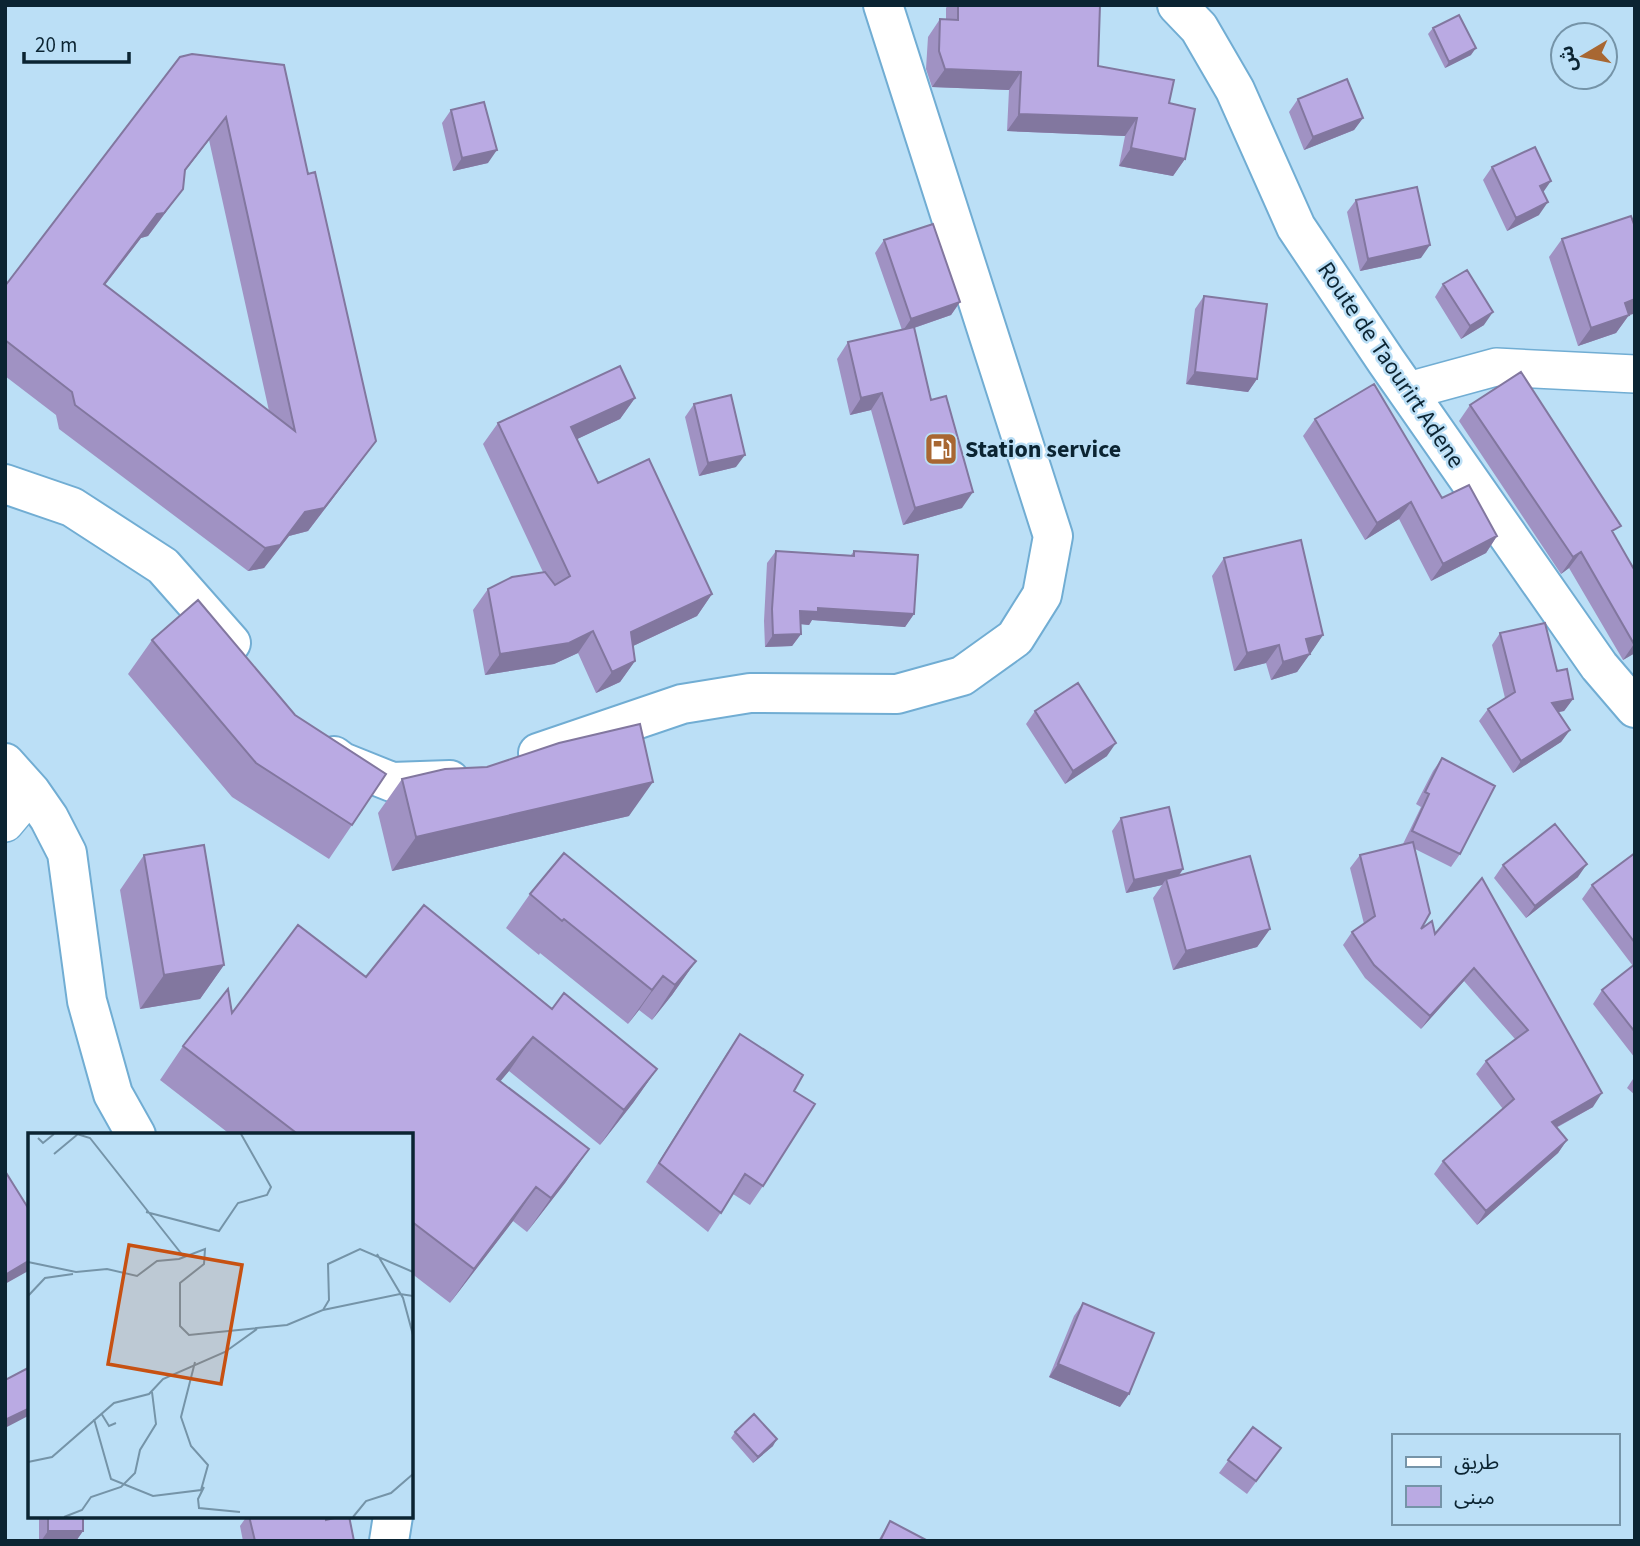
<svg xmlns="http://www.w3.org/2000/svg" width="1640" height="1546" viewBox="0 0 1640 1546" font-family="'Source Sans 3','Noto Sans Arabic',sans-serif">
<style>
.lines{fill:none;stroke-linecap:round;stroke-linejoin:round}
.street-casing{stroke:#71add3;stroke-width:40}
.secondary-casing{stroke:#71add3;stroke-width:42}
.street{stroke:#fff;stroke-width:37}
.secondary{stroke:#fff;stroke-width:38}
.wall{fill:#a092c3;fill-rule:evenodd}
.shaded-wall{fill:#82779f}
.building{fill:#baaae3;stroke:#82779f;stroke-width:2;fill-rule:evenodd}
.labels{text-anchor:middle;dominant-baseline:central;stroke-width:5;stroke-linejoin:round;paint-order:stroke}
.street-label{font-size:24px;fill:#0b2432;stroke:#bbdff6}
.poi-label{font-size:24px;font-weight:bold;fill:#0b2432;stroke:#bbdff6;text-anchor:start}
.inset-road{fill:none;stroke:#7594a8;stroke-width:2}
.view{fill:#c75112;fill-opacity:0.15;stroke:#c75112;stroke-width:3.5}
.inset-edge{fill:none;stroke:#0b2432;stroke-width:3.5}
</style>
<rect width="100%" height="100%" fill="#bbdff6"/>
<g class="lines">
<defs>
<path id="street" d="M1408,391L1496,367L1635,374
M5,823L31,792"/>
<path id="secondary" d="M1177,5L1199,28L1235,90L1296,227L1386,361L1599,666L1635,708
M5,484L72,507L163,566L231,643
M538,753L682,704L750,693L897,694L962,676L1015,638L1042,595L1053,536L883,5
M334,756L342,762L392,782L450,780
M5,763L31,792L49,818L67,853L87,1001L113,1094L136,1135
M389,1541L393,1516"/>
</defs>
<use href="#street" class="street-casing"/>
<use href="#secondary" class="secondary-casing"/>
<use href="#street" class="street"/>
<use href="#secondary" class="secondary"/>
</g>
<path class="wall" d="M948,5H1100L1098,66L1169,103L1185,159L1173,176L1119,166L1125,136L1007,131L1009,90L932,87L926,69L928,37L940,19H946V8Z
M1433,28L1471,55L1445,68L1428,34Z
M284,65L359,464L308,531L289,536L264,568L248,571L59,429L56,415L5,376V286ZM209,140L269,411L105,285L141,238L148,236L166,212L184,172Z
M1298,99L1363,118L1354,130L1304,150L1289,112Z
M451,110L488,163L453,171L442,123Z
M1492,167L1539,215L1507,231L1483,180Z
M1356,200L1421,258L1360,271L1347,212Z
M1562,239L1633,314L1629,315L1616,333L1578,346L1549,257Z
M884,240L960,302L951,315L914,328L931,400L962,508L903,525L871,410L850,415L837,359L848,342L902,330L875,253Z
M1443,284L1484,325L1461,339L1435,297Z
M1204,296L1257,379L1248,392L1186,384L1195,309Z
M635,398L620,419L577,439L598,483L712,594L697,616L633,646L635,661L620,682L596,693L578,653L554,664L485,675L473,610L488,589L543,572L483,444L498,423Z
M694,404L736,467L699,476L685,417Z
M1470,405L1614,535L1635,571V653L1623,660L1569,568L1561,574L1459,421Z
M1315,419L1442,498L1497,536L1486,553L1431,581L1399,519L1365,540L1303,436Z
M776,551L851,555L854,551L914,614L905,627L812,620L809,625L800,624L801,634L792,646L765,647L764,621L767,563Z
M1224,558L1323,635L1297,672L1271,680L1266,663L1234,671L1212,576Z
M1500,633L1557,671L1573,699L1564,711L1558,712L1570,730L1561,742L1513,773L1479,721L1488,709L1505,698L1492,645Z
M152,640L352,825L329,859L232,797L128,674Z
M1035,711L1107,756L1065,784L1026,724Z
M1442,758L1460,854L1451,867L1415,849L1421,929L1435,934L1482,878L1593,1107L1556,1128L1567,1140L1558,1153L1477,1225L1434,1174L1443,1161L1503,1109L1476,1074L1486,1061L1515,1039L1464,981L1421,1029L1365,978L1343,945L1352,932L1364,924L1350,868L1360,855L1404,844H1403L1421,807L1416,804L1433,771Z
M402,779L629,816L392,871L378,813Z
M1121,818L1183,869L1179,876L1270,929L1257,947L1173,970L1153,898L1162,885L1126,893L1112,831Z
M1635,853V1058L1593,1004L1602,990L1633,966L1582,899L1592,885Z
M144,855L224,965L200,999L140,1009L120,890Z
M1503,865L1578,877L1526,918L1494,878Z
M530,894L696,961L672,995L652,1020L639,1010L628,1024L540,953L539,955L506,928Z
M366,977L552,1009L657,1069L633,1103L600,1145L509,1071L500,1081L589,1149L565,1183L527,1232L513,1221L450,1303L411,1273V1135H231L160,1080L183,1046L232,1013Z
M740,1034L794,1091L763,1186L750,1205L733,1194L708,1232L646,1182L727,1053Z
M1635,1076V1095L1627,1088Z
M1083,1303L1120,1407L1049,1377L1074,1316Z
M1253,1427L1281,1448L1247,1494L1219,1473Z
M735,1432L773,1446L753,1463L731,1438Z
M39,1516H83V1531L76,1541H39Z
M247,1516H326V1520L354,1541H243L240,1526Z
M890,1521L928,1541H878Z"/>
<path class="shaded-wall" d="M1476,48L1471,55L1445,68L1449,62Z
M945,69L1021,72L1009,90L932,87Z
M1019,114L1137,118L1125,136L1007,131Z
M226,117L209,140L168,193L185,170Z
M1363,118L1354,130L1304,150L1313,137Z
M1131,148L1185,159L1173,176L1119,166Z
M497,150L488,163L453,171L462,158Z
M1551,181L1542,194L1540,186Z
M183,189L148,236L141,238L87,308L104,284L157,214Z
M1548,202L1539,215L1507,231L1516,218Z
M1430,245L1421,258L1360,271L1368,259Z
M1635,299V312L1633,314L1629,315L1616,333L1578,346L1591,328L1625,303Z
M960,302L951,315L902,332L911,319Z
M1493,312L1484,325L1461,339L1470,326Z
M1195,372L1257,379L1248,392L1186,384Z
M882,393L871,410L850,415L861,398Z
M635,398L620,419L556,449L571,427Z
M376,441L359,464L308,531L289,536L264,568L248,571L265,548Z
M745,455L736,467L699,476L708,463Z
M973,492L962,508L903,525L915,508Z
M1411,502L1399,519L1365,540L1377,523Z
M1497,536L1486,553L1431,581L1443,564Z
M1581,552L1569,568L1561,574L1573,557Z
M712,594L697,616L616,654L631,632Z
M818,608L914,614L905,627L812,620L809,625L791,623L800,611Z
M593,631L578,653L554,664L485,675L500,654Z
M801,634L792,646L765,647L773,635Z
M1323,635L1311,653L1294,657L1306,639Z
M1635,643V653L1623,660L1634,644Z
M1279,645L1266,663L1234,671L1247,653Z
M1310,654L1297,672L1271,680L1283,662Z
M635,661L620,682L596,693L612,672Z
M1573,699L1564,711L1544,715L1552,703Z
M1570,730L1561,742L1513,773L1521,761Z
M1116,743L1107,756L1065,784L1073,771Z
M653,782L629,816L392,871L416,837Z
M1587,864L1578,877L1526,918L1535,906Z
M1183,869L1174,882L1166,879L1162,885L1126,893L1134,880Z
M1270,929L1257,947L1173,970L1186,951Z
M696,961L672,995L652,1020L675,985Z
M224,965L200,999L140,1009L164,975Z
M1474,968L1464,981L1421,1029L1430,1016Z
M663,976L639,1010L628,1024L652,990Z
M533,1037L509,1071L474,1113L497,1079Z
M657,1069L633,1103L600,1145L624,1110Z
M1602,1093L1593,1107L1542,1135L1552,1122Z
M1567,1140L1558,1153L1477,1225L1486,1211Z
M589,1149L565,1183L527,1232L551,1198Z
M536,1187L513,1221L450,1303L474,1269Z
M30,1260V1270L5,1284V1275Z
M1058,1364L1129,1394L1120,1407L1049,1377Z
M30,1408V1415L5,1428V1420Z
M777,1439L773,1446L753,1463L758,1457Z
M48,1531H83L76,1541H41Z"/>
<path class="building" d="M958,5H1100L1098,66L1174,80L1169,103L1195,109L1185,159L1131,148L1137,118L1019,114L1021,72L945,69L939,51L940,19L958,20Z
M1459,15L1476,48L1449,62L1433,28Z
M192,54L284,65L308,174L315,172L376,441L324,508L305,512L280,545L265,548L75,405L72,392L5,340V286L180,57ZM226,117L295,431L104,284L157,214L164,213L183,189L185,170Z
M1347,79L1363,118L1313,137L1298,99Z
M484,102L497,150L462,158L451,110Z
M1535,147L1551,181L1540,186L1548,202L1516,218L1492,167Z
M1417,187L1430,245L1368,259L1356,200Z
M1631,216L1635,227V299L1625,303L1629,315L1591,328L1562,239Z
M933,224L960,302L911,319L884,240Z
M1467,270L1493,312L1470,326L1443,284Z
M1204,296L1267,304L1257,379L1195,372Z
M914,327L931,400L946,396L973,492L915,508L882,393L861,398L848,342Z
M620,366L635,398L571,427L598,483L649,459L712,594L631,632L635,661L612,672L593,631L569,643L500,654L488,589L512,577L545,572L555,585L570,576L498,423Z
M1521,372L1621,526L1612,531L1635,571L1634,644L1581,552L1573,557L1470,405Z
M1374,384L1442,498L1469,485L1497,536L1443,564L1411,502L1377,523L1315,419Z
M731,395L745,455L708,463L694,404Z
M1301,540L1323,635L1306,639L1310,654L1283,662L1279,645L1247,653L1224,558Z
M776,551L854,556V551L918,555L914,614L818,608V612L800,611L801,634L773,635L772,609Z
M198,600L295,715L386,774L352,825L256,763L152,640Z
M1545,623L1557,671L1567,669L1573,699L1552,703L1570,730L1521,761L1488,709L1515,692L1500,633Z
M1078,683L1116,743L1073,771L1035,711Z
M640,724L653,782L416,837L402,779L445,769L487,767L559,743Z
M1442,758L1495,786L1460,854L1412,831L1429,794L1425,792Z
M1169,807L1183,869L1134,880L1121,818Z
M1555,824L1587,864L1535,906L1503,865Z
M1413,842L1430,913L1421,929L1432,921L1435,934L1482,878L1602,1093L1552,1122L1567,1140L1486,1211L1443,1161L1514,1099L1486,1061L1528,1030L1474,968L1430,1016L1374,965L1352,932L1375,916L1360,855Z
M204,845L224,965L164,975L144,855Z
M564,853L696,961L675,985L663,976L652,990L564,919L562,921L530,894Z
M1635,853V943L1592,885Z
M1250,856L1270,929L1186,951L1166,879Z
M424,905L552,1009L564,993L657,1069L624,1110L533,1037L497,1079L589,1149L551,1198L536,1187L474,1269L411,1221V1135H299L183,1046L228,989L232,1013L298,925L366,977Z
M1635,964V1032L1602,990Z
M740,1034L803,1075L794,1091L815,1104L763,1186L745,1174L721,1213L659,1163Z
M5,1171L30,1211V1260L5,1275Z
M1083,1303L1154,1333L1129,1394L1058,1364Z
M30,1367V1408L5,1420V1380Z
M754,1414L777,1439L758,1457L735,1432Z
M1253,1427L1281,1448L1256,1481L1228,1460Z
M48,1516H83V1531H48Z
M249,1516H326V1520L343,1516H349L354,1541H255Z
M890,1521L928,1541H880Z"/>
<defs>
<symbol id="fuel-square" viewBox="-11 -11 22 22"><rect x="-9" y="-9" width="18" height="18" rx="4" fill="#a86732" stroke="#bbdff6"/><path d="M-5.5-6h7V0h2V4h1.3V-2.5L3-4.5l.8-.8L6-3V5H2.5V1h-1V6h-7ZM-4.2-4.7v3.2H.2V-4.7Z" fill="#fff"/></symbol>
</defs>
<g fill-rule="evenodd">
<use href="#fuel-square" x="922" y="430" width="38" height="38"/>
</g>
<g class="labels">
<g class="street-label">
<text transform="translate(1391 365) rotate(56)">Route de Taourirt Adene</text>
</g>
<g class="poi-label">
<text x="965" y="449">Station service</text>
</g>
</g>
<g transform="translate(28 1133)">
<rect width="385" height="385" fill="#bbdff6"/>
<path class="inset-road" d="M49,1L62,5L156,124M10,5L15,10L26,1M26,21L50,1M118,79L191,98L210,70L239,62L243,54L213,1M349,121L375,165L385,202M0,129L48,139L79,136L109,143L129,128L151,126L177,116L176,131L152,150V193L161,202L259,192L295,177L301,167L300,131L332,116L385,139M0,163L17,145L45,141M295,177L372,161L385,163M73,280L81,293L88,290M66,286L83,346L125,363L173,357L180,332L163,313L153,284L167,229M0,329L24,324L86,270L121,261L135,246L197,219L229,196M176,354L170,366L171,375L212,379M36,384L54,377L63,364L93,354L107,340L112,317L128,291L124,259M325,384L338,368L363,360L385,341"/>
<path class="view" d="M101,112L214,132L193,251L80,231Z"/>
<rect width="385" height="385" class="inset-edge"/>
</g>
<rect width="1640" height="1546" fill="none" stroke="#0b2432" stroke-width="14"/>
<rect x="1392" y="1434" width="228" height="91" fill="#bbdff6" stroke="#7594a8" stroke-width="2"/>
<rect x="1406" y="1457" width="35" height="10" fill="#ffffff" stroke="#7594a8" stroke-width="2"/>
<text x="1454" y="1469" font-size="21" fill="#0b2432">طريق</text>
<rect x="1406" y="1486" width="35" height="21" fill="#baaae3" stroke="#7594a8" stroke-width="2"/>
<text x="1454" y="1504" font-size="21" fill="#0b2432">مبنى</text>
<g transform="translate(1584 56) rotate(260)"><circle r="33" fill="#bbdff6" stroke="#7594a8" stroke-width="2"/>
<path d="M0-5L12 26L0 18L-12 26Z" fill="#a86732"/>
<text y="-10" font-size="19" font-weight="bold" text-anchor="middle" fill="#0b2432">ش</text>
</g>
<path d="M24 52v10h105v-10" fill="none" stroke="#0b2432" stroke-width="3.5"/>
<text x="35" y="52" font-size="21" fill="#0b2432" stroke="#bbdff6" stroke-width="5" paint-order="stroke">20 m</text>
</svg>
